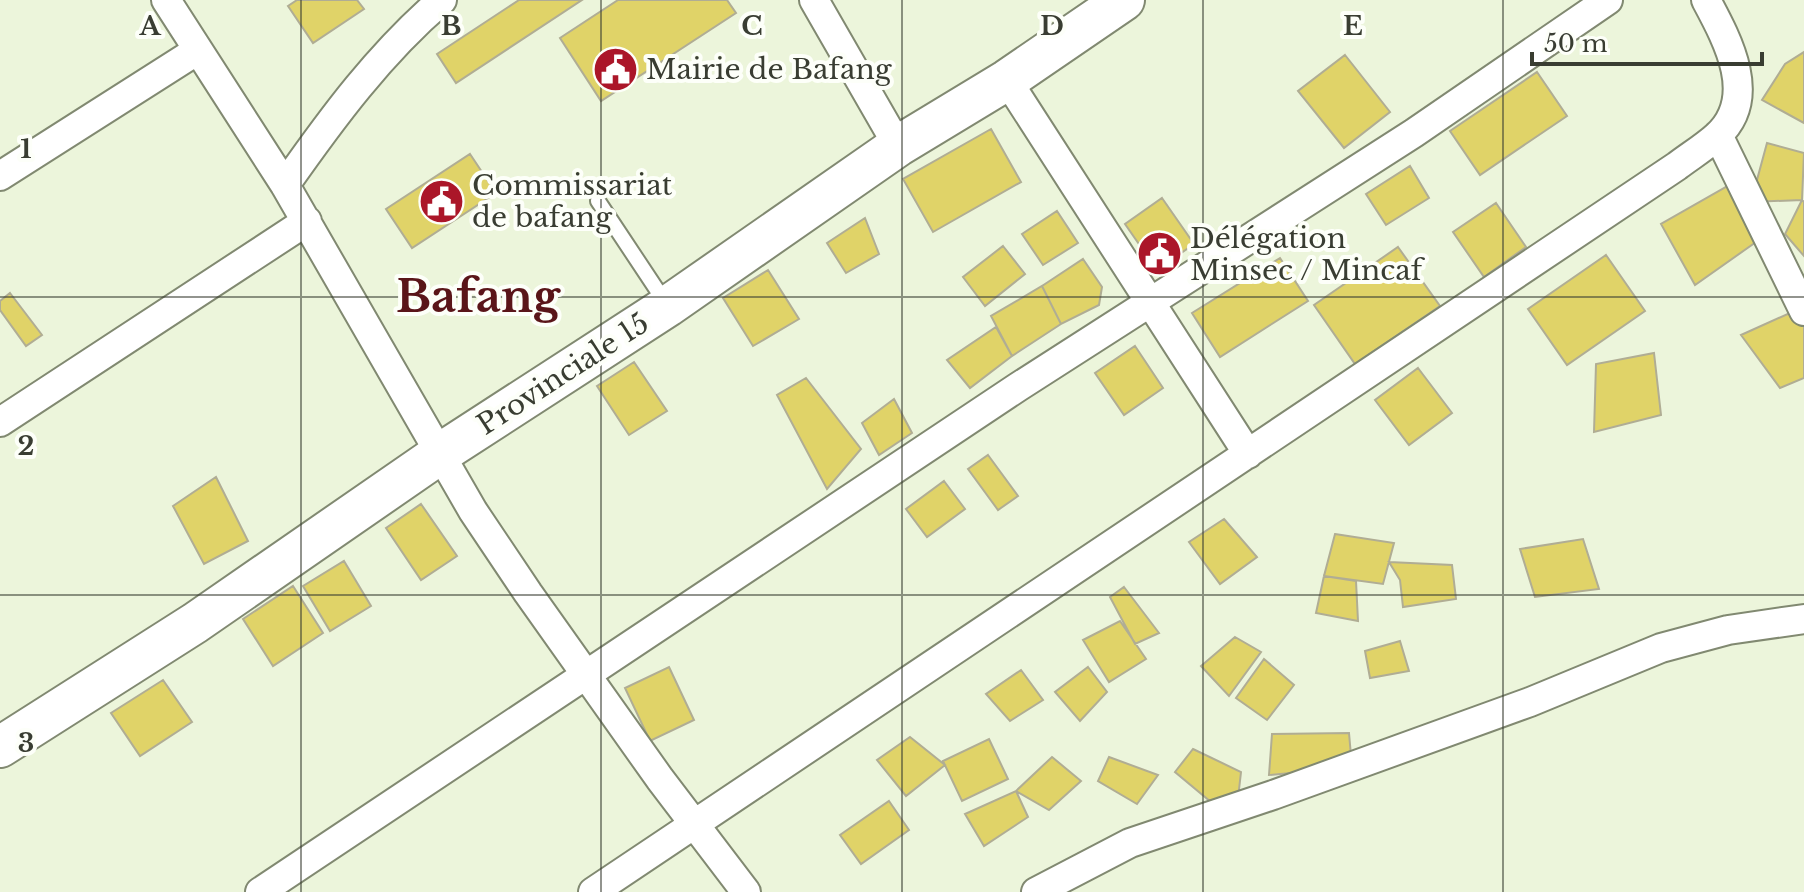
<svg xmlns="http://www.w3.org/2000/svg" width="1804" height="892" viewBox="0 0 1804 892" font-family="'Libre Baskerville',serif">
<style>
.building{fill:#e0d368;stroke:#b0ad94;stroke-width:2}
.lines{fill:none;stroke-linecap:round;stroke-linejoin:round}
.lane-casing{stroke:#818971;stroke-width:18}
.street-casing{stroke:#818971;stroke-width:32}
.secondary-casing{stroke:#818971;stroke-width:44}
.lane{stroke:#fff;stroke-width:14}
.street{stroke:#fff;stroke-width:28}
.secondary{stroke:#fff;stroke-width:40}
.grid{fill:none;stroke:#393d32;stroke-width:2;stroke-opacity:0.55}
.labels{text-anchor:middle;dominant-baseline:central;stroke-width:8;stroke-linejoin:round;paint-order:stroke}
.poi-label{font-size:28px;fill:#393d32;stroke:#fdfff9;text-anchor:start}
.street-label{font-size:28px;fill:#393d32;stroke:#fdfff9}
.town-label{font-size:44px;font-weight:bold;fill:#5a1519;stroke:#fdfff9}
.grid-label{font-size:26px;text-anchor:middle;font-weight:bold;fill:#393d32;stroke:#fdfff9;stroke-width:8;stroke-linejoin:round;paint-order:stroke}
</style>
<rect width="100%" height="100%" fill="#ecf5db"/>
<path class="building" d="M297,0H357L364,9L313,43L288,6Z
M519,0H582L456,83L437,54Z
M618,0H727L736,13L601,101L560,38Z
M1804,52V123L1762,100L1785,64Z
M1345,55L1390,112L1344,148L1298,91Z
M1537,72L1567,116L1480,175L1450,131Z
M991,129L1021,182L933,232L903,179Z
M1767,143L1804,153L1802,200L1751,202Z
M470,154L496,193L412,248L386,209Z
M1410,166L1429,198L1386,225L1366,194Z
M1740,179L1766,235L1695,285L1661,224Z
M1162,198L1194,244L1157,270L1125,224Z
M1802,200L1804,202V256L1785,234Z
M1496,203L1526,247L1484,277L1453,232Z
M1057,211L1078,243L1043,265L1022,234Z
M865,218L879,254L846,273L827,243Z
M1003,246L1025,274L985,306L963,277Z
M1398,247L1440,306L1355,364L1314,305Z
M1606,255L1645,311L1567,365L1528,309Z
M1280,258L1308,301L1220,357L1192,313Z
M1083,259L1102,287L1099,305L1061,324L1042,286Z
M768,270L799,319L753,346L723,298Z
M1042,286L1061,324L1012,356L991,316Z
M10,293L42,335L26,346L0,310V301Z
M1801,308L1804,314V378L1780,388L1741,335Z
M996,327L1012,356L970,388L947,360Z
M1135,346L1163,388L1124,415L1095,373Z
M1654,353L1661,415L1594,432L1596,364Z
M634,362L667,411L629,435L597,386Z
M1418,368L1452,413L1409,445L1375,400Z
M806,378L861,449L827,489L777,395Z
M894,399L912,433L879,455L862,423Z
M988,455L1018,496L998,510L968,469Z
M216,477L248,541L204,564L173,506Z
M944,481L965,509L927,537L906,509Z
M421,504L457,556L421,580L386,528Z
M1224,519L1257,557L1220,584L1189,542Z
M1335,534L1394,543L1383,584L1324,576Z
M1583,539L1599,589L1535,597L1520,549Z
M344,561L371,606L330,631L303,586Z
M1389,562L1452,565L1456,599L1403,607L1400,580Z
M1324,576L1356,581L1358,621L1316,613Z
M293,586L323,633L273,666L243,619Z
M1124,587L1159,633L1135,644L1110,597Z
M1120,621L1146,659L1109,682L1083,640Z
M1235,637L1261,652L1229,696L1201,666Z
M1400,641L1409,671L1370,678L1365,651Z
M1264,659L1294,685L1267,720L1236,698Z
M669,667L694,720L650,741L625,688Z
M1088,667L1107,692L1080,721L1055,692Z
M1021,670L1043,700L1010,721L986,694Z
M163,680L192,722L140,756L111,713Z
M1349,733L1352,767L1269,775L1272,734Z
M910,737L945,765L906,796L877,760Z
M989,739L1008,779L962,801L943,761Z
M1193,749L1241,772L1237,807L1211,802L1175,772Z
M1052,757L1081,781L1049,810L1016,791Z
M1109,757L1158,775L1137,804L1098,781Z
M1016,791L1028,817L984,846L965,814Z
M889,801L909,830L861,864L840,835Z"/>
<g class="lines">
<defs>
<path id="lane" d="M598,201L667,305"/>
<path id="street" d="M166,0L285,185L473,511L528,593L660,779L746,892
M814,0L898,146
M1007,80L1248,454
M1718,135L1804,311
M0,176L198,50
M285,185C332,118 380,53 442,0
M0,422L307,221
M260,892L1018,387L1414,133L1608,0
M593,892L1677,166C1690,156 1705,147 1717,136C1759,98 1728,41 1706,0
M1036,892L1130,843L1273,795L1530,702L1661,648L1728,630L1804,619"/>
<path id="secondary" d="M0,747L195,623L441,453L668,306L898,146L1007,80L1124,0"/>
</defs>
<use href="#lane" class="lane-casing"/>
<use href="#street" class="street-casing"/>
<use href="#secondary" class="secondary-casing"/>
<use href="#lane" class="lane"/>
<use href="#street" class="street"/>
<use href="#secondary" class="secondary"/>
</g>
<path class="grid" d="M301,0V892M601,0V892M902,0V892M1203,0V892M1503,0V892M0,297H1804M0,595H1804"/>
<defs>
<symbol id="civic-disc" viewBox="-11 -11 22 22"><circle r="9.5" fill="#ab1629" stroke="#fdfff9"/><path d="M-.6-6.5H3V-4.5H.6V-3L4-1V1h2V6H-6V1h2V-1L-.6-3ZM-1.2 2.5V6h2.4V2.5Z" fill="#fff"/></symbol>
</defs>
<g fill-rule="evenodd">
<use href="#civic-disc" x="590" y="44" width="51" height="51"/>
<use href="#civic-disc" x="416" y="176" width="51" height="51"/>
<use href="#civic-disc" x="1134" y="228" width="51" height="51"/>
</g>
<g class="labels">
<g class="poi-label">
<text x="646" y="69">Mairie de Bafang</text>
<text x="472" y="185">Commissariat<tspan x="472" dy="32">de bafang</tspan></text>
<text x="1190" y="238">Délégation<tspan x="1190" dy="32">Minsec / Mincaf</tspan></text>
</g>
<g class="street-label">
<text transform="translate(563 374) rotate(-33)">Provinciale 15</text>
</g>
<g class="town-label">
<text x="478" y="296">Bafang</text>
</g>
</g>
<g class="grid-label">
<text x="150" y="35">A</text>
<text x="451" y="35">B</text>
<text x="752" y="35">C</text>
<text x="1052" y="35">D</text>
<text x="1353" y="35">E</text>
<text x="26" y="158">1</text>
<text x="26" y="455">2</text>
<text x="26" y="752">3</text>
</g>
<path d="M1532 52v12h230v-12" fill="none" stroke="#393d32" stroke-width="4"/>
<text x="1544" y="52" font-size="24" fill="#393d32" stroke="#fdfff9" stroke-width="6" paint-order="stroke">50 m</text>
</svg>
